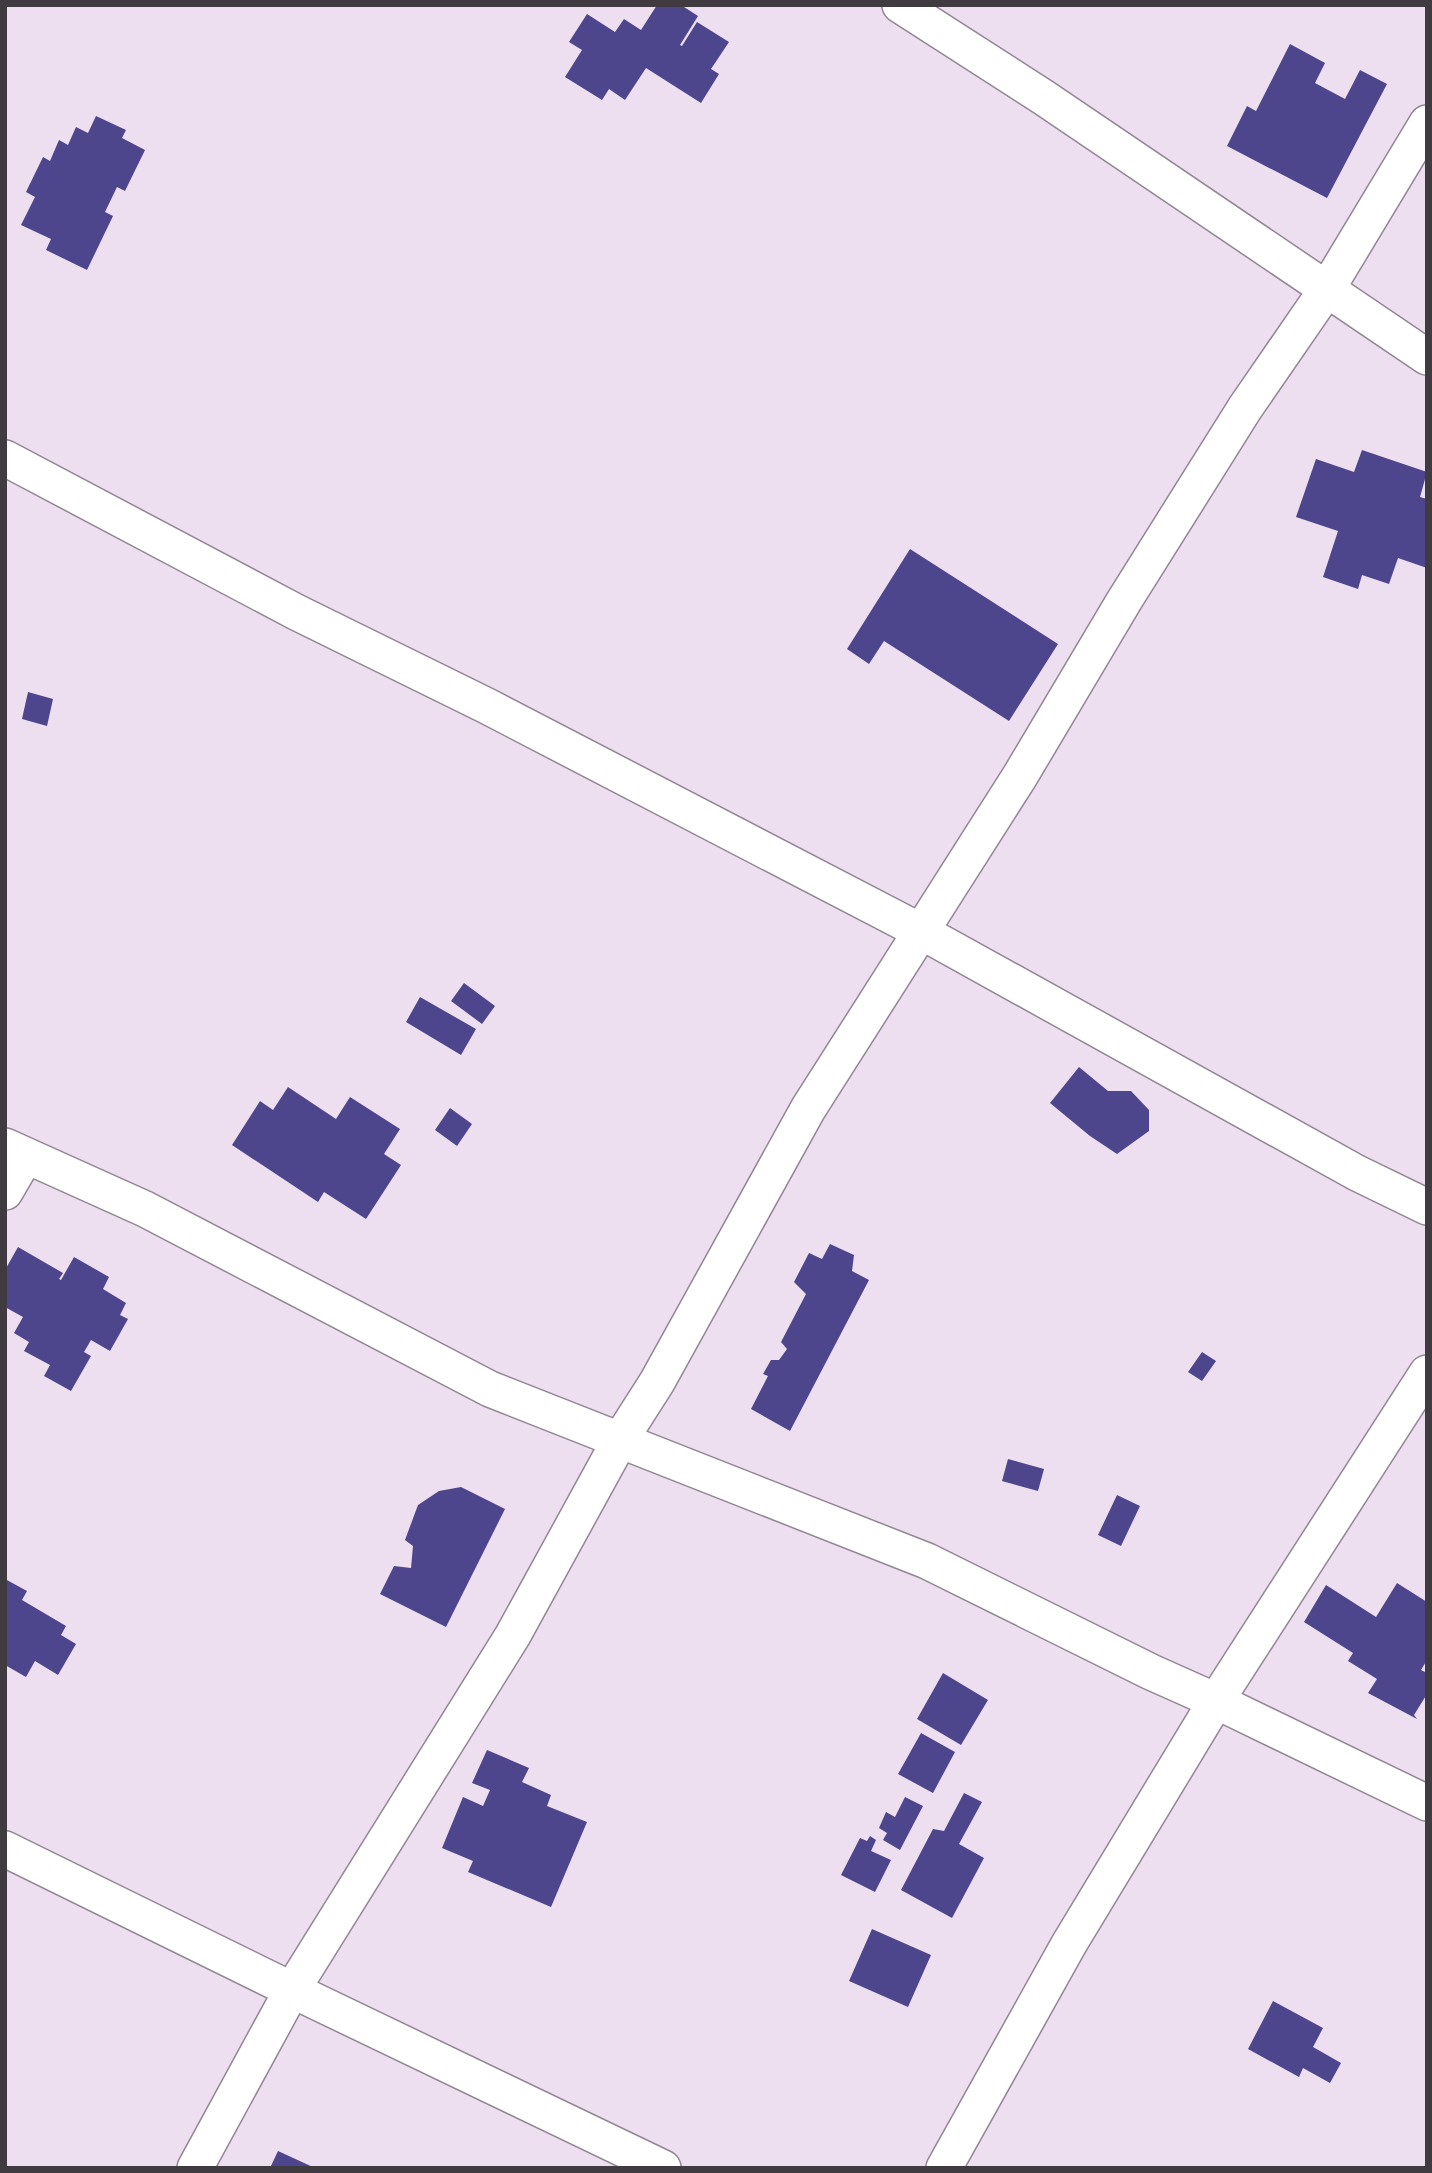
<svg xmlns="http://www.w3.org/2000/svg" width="1432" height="2173" viewBox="0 0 1432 2173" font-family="Lora,serif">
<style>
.building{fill:#4d468d}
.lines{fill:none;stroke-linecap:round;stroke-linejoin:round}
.minor-casing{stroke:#928594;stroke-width:38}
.minor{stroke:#fff;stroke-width:35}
</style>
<rect width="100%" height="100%" fill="#eddff0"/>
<path class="building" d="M657,5H681L698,16L680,45L682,46L697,22L729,42L711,69L719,74L701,103L646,68L625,100L609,89L602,100L565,77L582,50L569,42L587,14L615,32L624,19L641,30Z
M1290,44L1325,63L1315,83L1345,99L1360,70L1387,84L1327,198L1227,146L1247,106L1256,111Z
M96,116L126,130L122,138L145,150L125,191L117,187L105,212L113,216L87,270L46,250L51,239L21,225L35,197L26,192L43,157L50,161L59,140L68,145L76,127L88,133Z
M1362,450L1427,472L1420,497L1427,499V568L1398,558L1389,584L1362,575L1358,589L1323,577L1338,531L1296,517L1316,459L1354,472Z
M910,549L1058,644L1009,721L884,641L869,664L847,649Z
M28,692L53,699L47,726L22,719Z
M464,983L495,1006L482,1024L451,1001Z
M420,997L476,1029L461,1055L406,1022Z
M1079,1067L1108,1091H1131L1149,1110V1131L1117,1154L1090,1136L1050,1103Z
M288,1087L336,1119L350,1097L400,1129L384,1154L401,1165L366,1219L324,1192L318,1202L232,1145L260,1101L273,1110Z
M450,1108L472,1124L457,1146L435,1130Z
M830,1244L854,1255L852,1271L869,1280L790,1431L751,1409L768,1376L763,1374L771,1360H779L787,1349L781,1342L806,1294L794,1282L809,1253L822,1259Z
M18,1247L63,1273L59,1279L61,1280L74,1257L109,1277L103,1289L126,1303L120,1315L128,1319L110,1351L91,1340L84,1352L91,1356L71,1391L44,1376L50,1365L24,1351L29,1342L14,1333L23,1317L5,1307V1270Z
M1202,1352L1216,1361L1202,1381L1188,1372Z
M1008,1459L1044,1469L1038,1491L1002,1481Z
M461,1487L505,1509L446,1627L380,1594L394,1566L411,1568L413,1546L405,1540L418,1505L439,1491Z
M1117,1495L1140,1506L1121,1546L1098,1535Z
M5,1579L27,1591L22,1600L66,1626L61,1635L76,1644L58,1675L35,1661L26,1677L5,1665Z
M1397,1583L1427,1602V1660L1421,1670L1427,1673V1694L1414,1715L1417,1719L1368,1693L1377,1679L1348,1661L1353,1653L1304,1622L1326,1585L1376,1617Z
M943,1673L988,1700L961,1745L917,1719Z
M921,1733L955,1752L933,1793L898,1774Z
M487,1750L529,1768L522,1782L551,1795L547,1806L587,1822L551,1907L468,1872L473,1861L442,1848L463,1797L483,1806L490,1790L472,1783Z
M964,1793L982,1802L959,1844L984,1858L952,1918L901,1890L933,1829L944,1831Z
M905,1797L923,1806L900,1850L883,1840L887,1833L879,1828L886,1812L895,1817Z
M870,1836L876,1840L871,1851L891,1860L875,1892L841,1875L860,1838L867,1841Z
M872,1929L931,1955L908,2007L849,1981Z
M1273,2001L1323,2028L1313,2047L1341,2063L1330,2083L1303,2068L1299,2077L1248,2049Z
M278,2151L315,2168H270Z"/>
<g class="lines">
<defs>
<path id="minor" d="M900,5L1043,97L1427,357
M5,458L296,612L487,706L922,932L1357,1173L1427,1207
M5,1146L145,1209L490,1389L927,1561L1151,1672L1216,1701L1427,1803
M5,1192L26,1156
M5,1849L292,1990L663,2168
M195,2168L292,1990L513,1635L620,1440L657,1382L808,1109L1020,776L1124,601L1245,408L1327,289L1427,123
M944,2168L1069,1944L1216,1701L1427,1373"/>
</defs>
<use href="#minor" class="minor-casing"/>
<use href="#minor" class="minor"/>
</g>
<rect width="1432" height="2173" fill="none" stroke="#403a41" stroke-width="14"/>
</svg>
